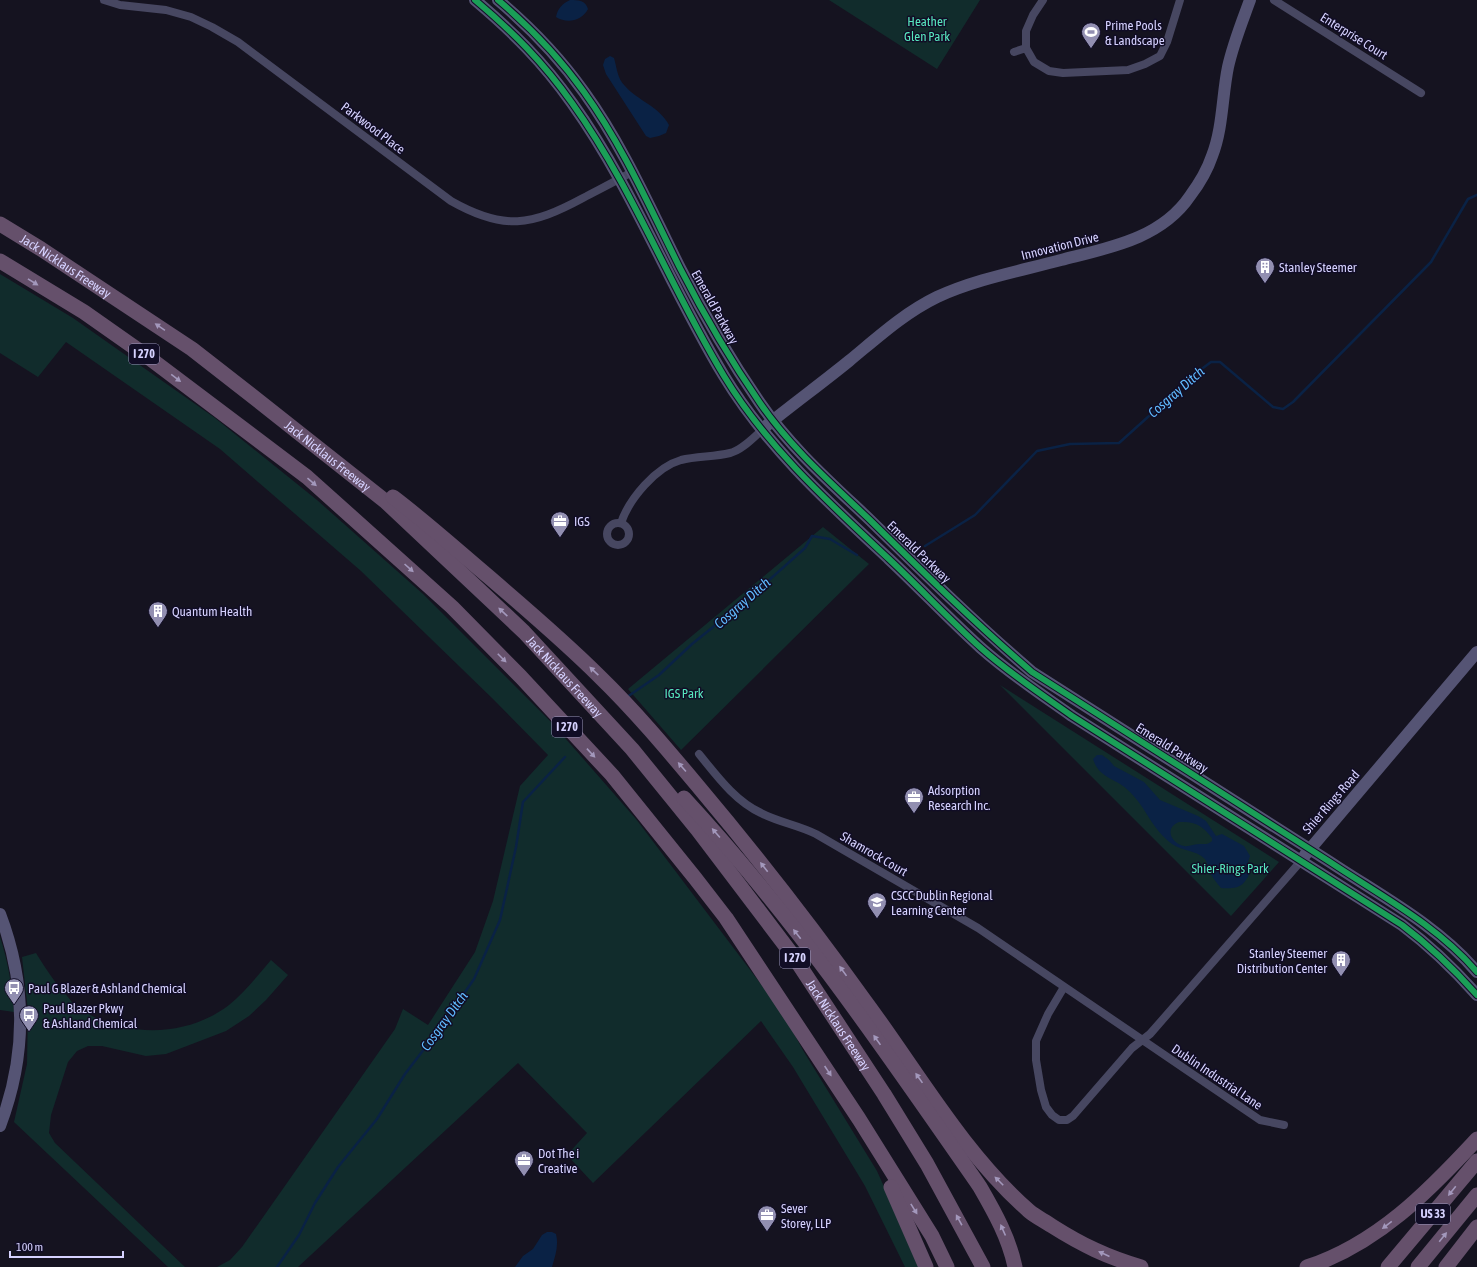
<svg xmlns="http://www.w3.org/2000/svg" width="1477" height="1267" viewBox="0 0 1477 1267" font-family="'Asap Condensed',sans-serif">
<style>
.green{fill:#112c2c}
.water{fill:#0a2245;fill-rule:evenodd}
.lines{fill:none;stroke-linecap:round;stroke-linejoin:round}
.stream{stroke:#0a2245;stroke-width:2.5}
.street{stroke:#474761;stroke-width:8}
.secondary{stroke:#555474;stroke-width:12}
.highway{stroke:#65506b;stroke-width:15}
.cycleway-casing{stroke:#110d26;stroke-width:8}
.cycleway{stroke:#1a9f57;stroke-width:6}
.oneway{fill:#a398bc}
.labels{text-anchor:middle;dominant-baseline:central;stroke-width:3;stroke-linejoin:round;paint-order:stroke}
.shield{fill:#110d26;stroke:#9b97be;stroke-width:1}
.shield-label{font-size:12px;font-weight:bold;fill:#d6d2ff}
.park-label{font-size:13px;fill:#57e6be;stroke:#110d26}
.poi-label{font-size:13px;fill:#d6d2ff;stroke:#110d26;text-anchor:start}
.street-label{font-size:13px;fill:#d6d2ff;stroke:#110d26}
.water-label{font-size:14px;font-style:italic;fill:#60bbff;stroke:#110d26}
</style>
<rect width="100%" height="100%" fill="#151320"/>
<path class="green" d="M829,0H980L937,69Z
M0,274L73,318L215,418L317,500L423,594L551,722L636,819L782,1012L804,1052L877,1171L920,1267H905L865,1186L793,1067L761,1021L593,1183L567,1155L587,1133L518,1063L298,1267H217L230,1260L242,1247L395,1029L403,1009L428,1025L475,952L493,901L520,786L548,755L493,699L361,571L220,449L66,342L38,377L0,353Z
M823,527L869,564L681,750L628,689Z
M1000,685L1279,862L1231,916Z
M0,937C8,961 12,986 14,1012L0,1010Z
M36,953C46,969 55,983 68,997C71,1001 74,1005 78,1008C124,1038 186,1038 229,1005C245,992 258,975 271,960L288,975L266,1000L249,1016L226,1031L166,1054L146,1056L102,1046H88L77,1051L68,1062L51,1115L49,1133L55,1143L185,1267H168L14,1122L27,1064L28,1011L22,957Z"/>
<path class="water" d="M570,0C579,0 585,0 588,9C582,21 567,24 556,17C558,8 562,4 570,0Z
M610,56L614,58C617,68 617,78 625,86C638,101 659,106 669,125L666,133L659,136L650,138L646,136L606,74L603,65L605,59Z
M1097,755H1102L1109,760L1114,766L1144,782L1160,800L1198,816L1206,821L1216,836L1222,834L1244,846L1250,856L1248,862L1251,870C1244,887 1239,889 1221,888C1216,882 1212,877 1209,870C1208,866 1207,862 1205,859C1196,850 1182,851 1172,844C1151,828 1147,809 1130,792C1117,778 1099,779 1093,759ZM1179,822C1196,821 1203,826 1212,838V841C1208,845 1205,844 1200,844C1194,844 1189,847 1184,846C1171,843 1164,828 1179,822Z
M547,1232H552L556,1234C559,1246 555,1256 552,1267H515L523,1256L533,1249L542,1235Z"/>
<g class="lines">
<path class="stream" d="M925,546L975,515L1037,451L1070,444L1119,443L1199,371L1211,362H1220L1273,407L1283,409L1293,402L1431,262L1468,199L1477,195
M627,697L659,675L692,644L749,598L805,548L812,536L830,539L857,555
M277,1267L299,1235L315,1203L338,1167L377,1119L405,1074L441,1027L474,979L500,920L516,847L523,802L565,757"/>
<path class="street" d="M104,0L120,5L166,10L191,17L212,27L238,42L451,201C504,231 531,226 583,198C600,189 616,181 632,172
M1274,0L1421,93
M1026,48L1034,62L1049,71L1063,73L1128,70L1145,64L1160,56L1167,42L1180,0
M1026,48V31L1033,15L1043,0
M1014,52L1026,48
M607 534a11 11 0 1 1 22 0a11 11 0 1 1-22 0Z
M621,523C629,499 656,467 681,460C697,456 714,457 730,453C742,450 753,438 762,430
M699,754C717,776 735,801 761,813C778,822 798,825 816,834L978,928L1260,1120L1284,1125
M1064,987L1048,1014L1036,1041V1060L1041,1090L1046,1107L1052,1115L1059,1120H1067L1073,1116L1132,1048L1150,1034L1301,861"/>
<path class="secondary" d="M475,0C513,32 543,62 572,103C633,188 670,287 724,376C767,447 829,503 889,559C920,588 949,619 981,648C1009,673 1041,694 1072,716L1402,925C1430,946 1454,969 1477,995
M498,0C530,27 560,58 584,92C623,146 650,208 680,268C703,313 731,361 760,403C790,447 831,483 870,520C923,572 976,624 1032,672C1131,736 1231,798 1330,862C1381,896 1437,925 1477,972
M766,426C793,404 822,383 849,361C877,338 904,313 937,297C976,279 1020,271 1061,260C1108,248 1161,239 1190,196C1199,184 1207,171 1212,156C1223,128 1222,96 1228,67C1233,44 1242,22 1250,0
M1305,855L1477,652
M0,914C27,985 27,1055 0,1126"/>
<g class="highway">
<path id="s1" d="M0,224L41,249L192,349L251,395L385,501L524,632L632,749L697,829L794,957L884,1094L927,1164L983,1267"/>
<path d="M0,261L84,312L148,357L307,477L452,607L521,677L612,775L695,878L726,918L859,1119L932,1236L947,1267"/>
<path d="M393,497C426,522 457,550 489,577C526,609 564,641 599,676C634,710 666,748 697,785C756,855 812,927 865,1001C917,1071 963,1153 1029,1211C1036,1217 1045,1221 1052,1226C1082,1245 1107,1257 1141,1267"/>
<path d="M684,798C795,918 887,1053 980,1187C995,1213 1009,1238 1015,1267"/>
<path d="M891,1187L926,1267"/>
<path d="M1307,1267C1377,1244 1428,1192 1477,1139"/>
<path d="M1388,1267L1477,1161"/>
<path d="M1418,1267L1477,1195"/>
<path d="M1446,1267L1477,1227"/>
</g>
<defs>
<path id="cycleway" d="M475,0C513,32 543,62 572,103C633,188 670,287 724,376C767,447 829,503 889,559C920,588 949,619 981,648C1009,673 1041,694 1072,716L1402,925C1430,946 1454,969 1477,995
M498,0C530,27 560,58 584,92C623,146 650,208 680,268C703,313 731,361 760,403C790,447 831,483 870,520C923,572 976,624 1032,672C1131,736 1231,798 1330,862C1381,896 1437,925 1477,972"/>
</defs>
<use href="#cycleway" class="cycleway-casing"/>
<use href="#cycleway" class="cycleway"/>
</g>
<defs><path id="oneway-solid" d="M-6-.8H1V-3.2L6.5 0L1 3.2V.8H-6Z"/></defs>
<g class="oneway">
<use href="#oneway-solid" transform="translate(33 282) rotate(32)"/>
<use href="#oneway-solid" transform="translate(160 327) rotate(-146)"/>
<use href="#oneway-solid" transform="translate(176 378) rotate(37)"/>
<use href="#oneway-solid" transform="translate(312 482) rotate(41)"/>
<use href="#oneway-solid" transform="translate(409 568) rotate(42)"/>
<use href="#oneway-solid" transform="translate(503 612) rotate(-137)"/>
<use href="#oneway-solid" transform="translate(502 658) rotate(45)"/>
<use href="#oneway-solid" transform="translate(594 671) rotate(-137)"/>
<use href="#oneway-solid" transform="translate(591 753) rotate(47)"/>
<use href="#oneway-solid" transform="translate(682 767) rotate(-131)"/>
<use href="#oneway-solid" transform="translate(716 833) rotate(-131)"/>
<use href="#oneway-solid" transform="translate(764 867) rotate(-128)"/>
<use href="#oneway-solid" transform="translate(797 934) rotate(-128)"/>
<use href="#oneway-solid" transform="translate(843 971) rotate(-126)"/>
<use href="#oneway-solid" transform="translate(877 1040) rotate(-125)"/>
<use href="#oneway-solid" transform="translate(828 1071) rotate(56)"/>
<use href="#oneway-solid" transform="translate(919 1078) rotate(-125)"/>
<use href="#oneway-solid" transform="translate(999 1181) rotate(-135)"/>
<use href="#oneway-solid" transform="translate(1452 1191) rotate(129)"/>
<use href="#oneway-solid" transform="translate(914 1209) rotate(58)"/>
<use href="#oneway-solid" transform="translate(959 1220) rotate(-119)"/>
<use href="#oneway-solid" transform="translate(1387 1225) rotate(143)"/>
<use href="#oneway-solid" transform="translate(1003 1230) rotate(-114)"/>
<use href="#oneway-solid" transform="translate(1443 1237) rotate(-51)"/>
<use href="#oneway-solid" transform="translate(1104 1254) rotate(-156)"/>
</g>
<defs>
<symbol id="stadium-pin" viewBox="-11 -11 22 30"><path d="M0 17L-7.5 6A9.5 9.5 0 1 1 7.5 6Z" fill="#928fb1" stroke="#110d26"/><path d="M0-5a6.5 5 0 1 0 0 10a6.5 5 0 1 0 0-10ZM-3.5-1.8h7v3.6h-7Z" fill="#fff"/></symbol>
<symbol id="building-pin" viewBox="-11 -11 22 30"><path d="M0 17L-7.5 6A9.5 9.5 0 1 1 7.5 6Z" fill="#928fb1" stroke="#110d26"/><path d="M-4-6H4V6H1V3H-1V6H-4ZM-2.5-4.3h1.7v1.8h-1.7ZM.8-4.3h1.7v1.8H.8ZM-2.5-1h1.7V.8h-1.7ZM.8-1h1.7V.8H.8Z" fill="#fff"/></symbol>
<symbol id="office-pin" viewBox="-11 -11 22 30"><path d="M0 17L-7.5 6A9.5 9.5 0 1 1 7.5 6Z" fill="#928fb1" stroke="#110d26"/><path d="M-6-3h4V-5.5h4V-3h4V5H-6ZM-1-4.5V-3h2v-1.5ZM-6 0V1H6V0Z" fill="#fff"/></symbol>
<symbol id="university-pin" viewBox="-11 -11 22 30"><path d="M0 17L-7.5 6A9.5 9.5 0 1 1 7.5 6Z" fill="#928fb1" stroke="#110d26"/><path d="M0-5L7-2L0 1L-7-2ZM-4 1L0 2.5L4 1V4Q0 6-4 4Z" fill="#fff"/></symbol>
<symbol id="bus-pin" viewBox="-11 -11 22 30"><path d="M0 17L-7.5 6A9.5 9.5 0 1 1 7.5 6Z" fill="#928fb1" stroke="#110d26"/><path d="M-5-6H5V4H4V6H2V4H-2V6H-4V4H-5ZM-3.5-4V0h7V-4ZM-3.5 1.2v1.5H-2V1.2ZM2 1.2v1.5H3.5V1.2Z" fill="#fff"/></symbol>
</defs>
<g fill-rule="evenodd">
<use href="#stadium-pin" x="1080" y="21" width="22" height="30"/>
<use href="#building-pin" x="1254" y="256" width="22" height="30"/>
<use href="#office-pin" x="549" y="510" width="22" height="30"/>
<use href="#building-pin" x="147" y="600" width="22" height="30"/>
<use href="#office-pin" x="903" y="786" width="22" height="30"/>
<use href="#university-pin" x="866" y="891" width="22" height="30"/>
<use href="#building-pin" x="1330" y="949" width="22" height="30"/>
<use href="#bus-pin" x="3" y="977" width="22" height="30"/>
<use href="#bus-pin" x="18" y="1004" width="22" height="30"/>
<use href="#office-pin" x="513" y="1149" width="22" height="30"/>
<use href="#office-pin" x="756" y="1204" width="22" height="30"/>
</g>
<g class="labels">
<g class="shield">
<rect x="129" y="344" width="30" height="20" rx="3"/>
<rect x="552" y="717" width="30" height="20" rx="3"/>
<rect x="780" y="948" width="30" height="20" rx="3"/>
<rect x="1416" y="1204" width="34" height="20" rx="3"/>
</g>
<g class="shield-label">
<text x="144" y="354">I 270</text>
<text x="567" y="727">I 270</text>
<text x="795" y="958">I 270</text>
<text x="1433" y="1214">US 33</text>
</g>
<g class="park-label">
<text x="927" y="21">Heather<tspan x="927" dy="15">Glen Park</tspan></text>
<text x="684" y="693">IGS Park</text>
<text x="1230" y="868">Shier-Rings Park</text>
</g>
<g class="poi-label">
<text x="1105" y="25">Prime Pools<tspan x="1105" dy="15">&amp; Landscape</tspan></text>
<text x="1279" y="267">Stanley Steemer</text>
<text x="574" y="521">IGS</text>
<text x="172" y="611">Quantum Health</text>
<text x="928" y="790">Adsorption<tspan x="928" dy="15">Research Inc.</tspan></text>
<text x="891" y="895">CSCC Dublin Regional<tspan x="891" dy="15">Learning Center</tspan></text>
<text x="1327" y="953" text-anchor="end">Stanley Steemer<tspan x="1327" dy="15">Distribution Center</tspan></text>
<text x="28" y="988">Paul G Blazer &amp; Ashland Chemical</text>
<text x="43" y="1008">Paul Blazer Pkwy<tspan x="43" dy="15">&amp; Ashland Chemical</tspan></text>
<text x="538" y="1153">Dot The i<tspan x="538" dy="15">Creative</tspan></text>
<text x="781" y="1208">Sever<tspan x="781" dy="15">Storey, LLP</tspan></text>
</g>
<g class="street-label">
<text transform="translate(1354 36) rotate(32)">Enterprise Court</text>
<text transform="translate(373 128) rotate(37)">Parkwood Place</text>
<text transform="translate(1060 246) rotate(-14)">Innovation Drive</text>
<text stroke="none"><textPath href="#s1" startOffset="78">Jack Nicklaus Freeway</textPath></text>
<text transform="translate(715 307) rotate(61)">Emerald Parkway</text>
<text stroke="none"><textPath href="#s1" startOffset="402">Jack Nicklaus Freeway</textPath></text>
<text transform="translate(919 552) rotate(44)">Emerald Parkway</text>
<text stroke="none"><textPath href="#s1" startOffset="726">Jack Nicklaus Freeway</textPath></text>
<text transform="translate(1172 748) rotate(32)">Emerald Parkway</text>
<text transform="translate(1331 802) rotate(-49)">Shier Rings Road</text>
<text transform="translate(874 854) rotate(30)">Shamrock Court</text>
<text stroke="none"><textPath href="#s1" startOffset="1170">Jack Nicklaus Freeway</textPath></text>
<text transform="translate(1217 1077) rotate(34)">Dublin Industrial Lane</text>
</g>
<g class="water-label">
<text transform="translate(1176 392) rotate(-41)">Cosgray Ditch</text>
<text transform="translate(742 603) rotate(-41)">Cosgray Ditch</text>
<text transform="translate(444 1021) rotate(-54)">Cosgray Ditch</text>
</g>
</g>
<path d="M10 1251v6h113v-6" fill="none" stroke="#d6d2ff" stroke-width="2"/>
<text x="16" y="1251" font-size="12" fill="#d6d2ff" stroke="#110d26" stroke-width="3" paint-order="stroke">100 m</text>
</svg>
